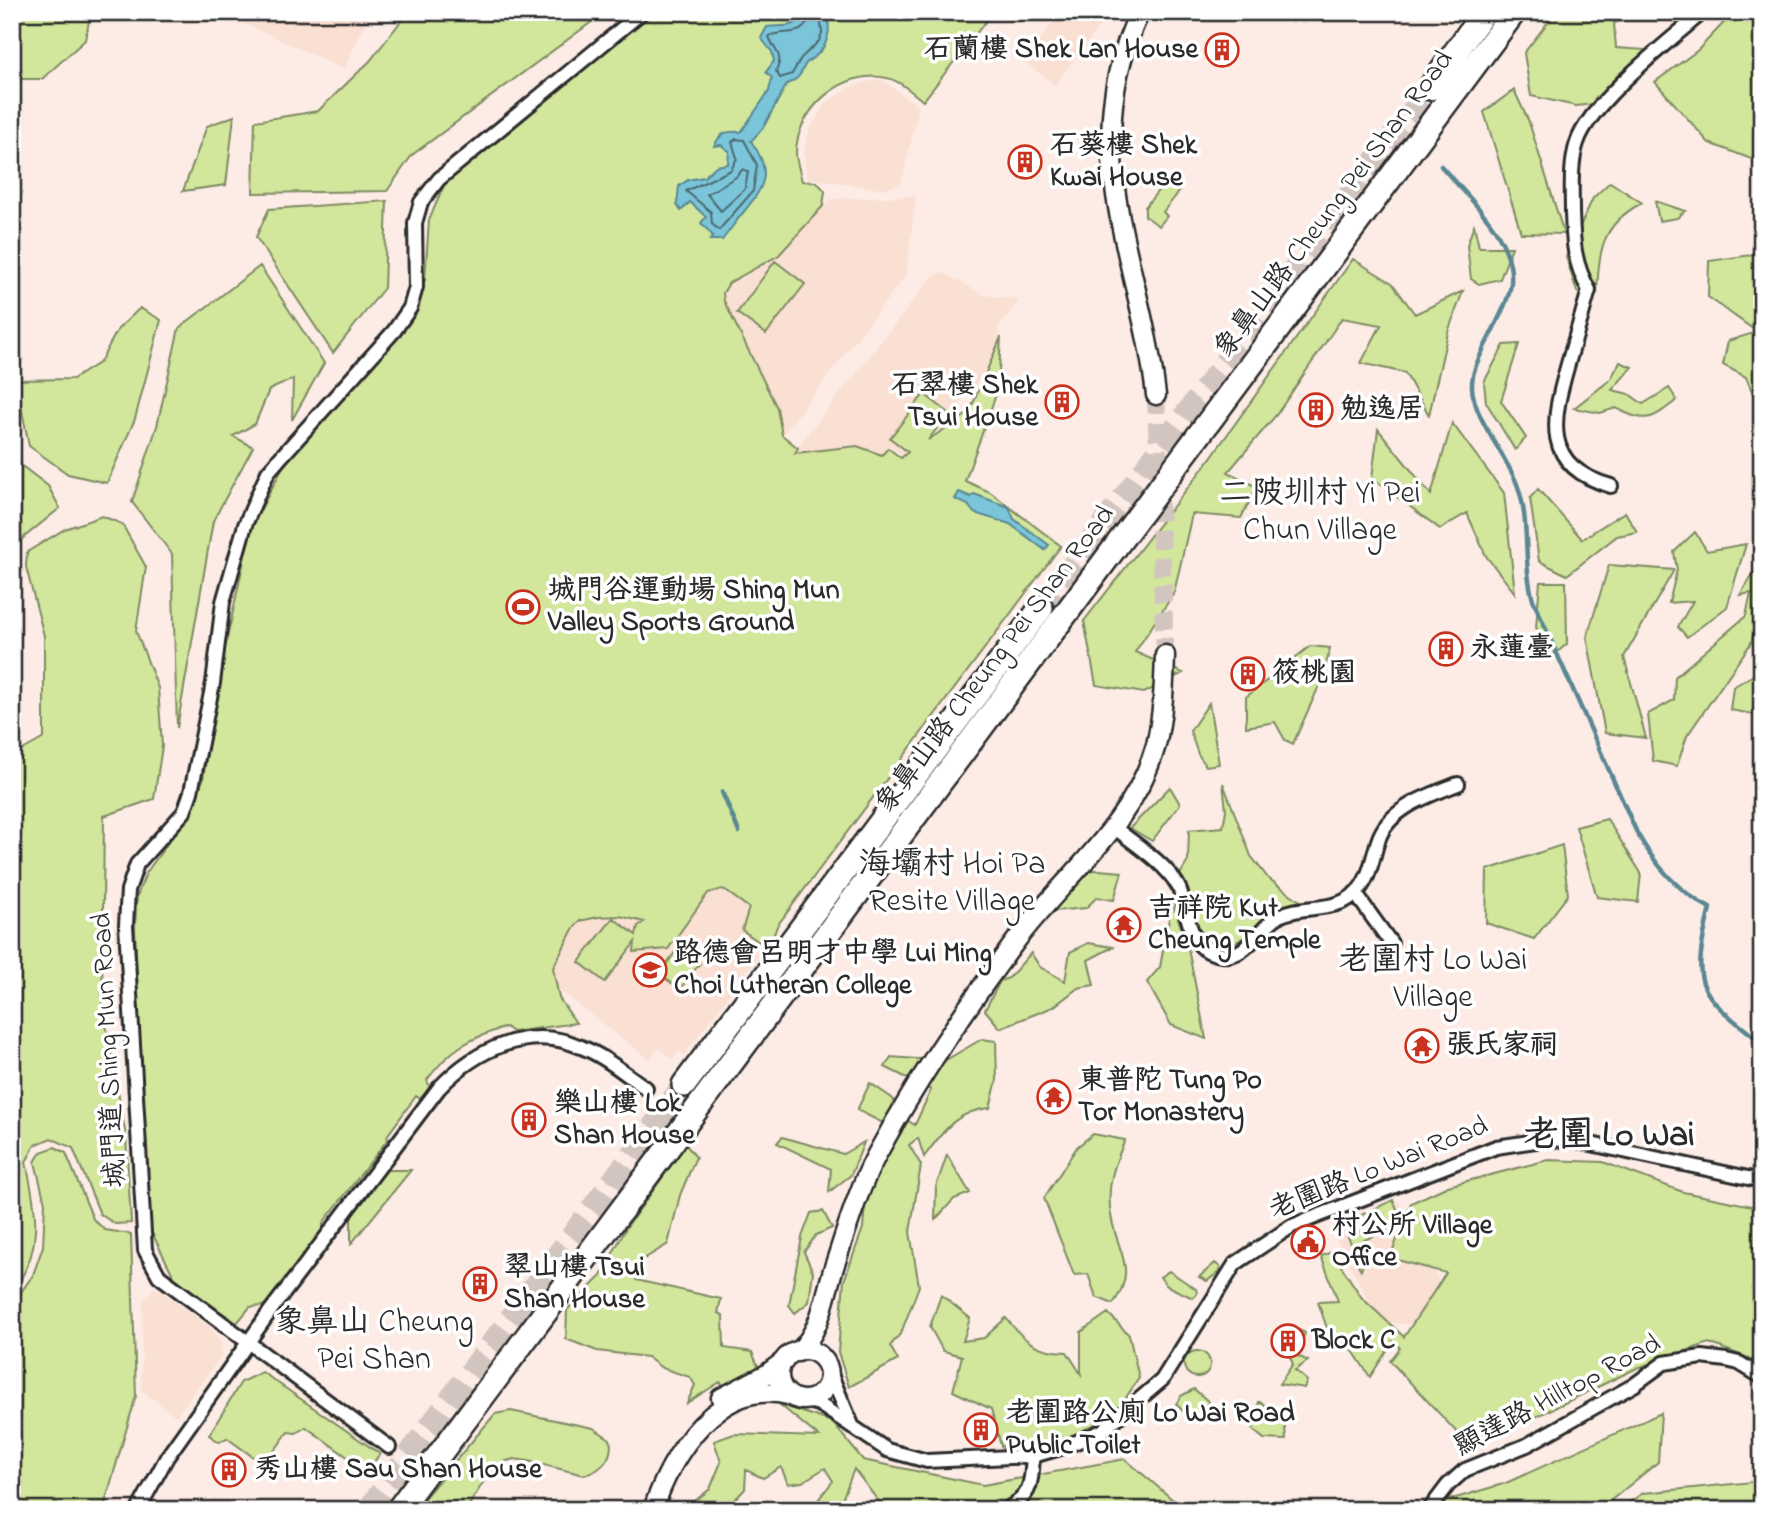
<svg xmlns="http://www.w3.org/2000/svg" width="1774" height="1522" viewBox="0 0 1774 1522" font-family="'Indie Flower','LXGW WenKai TC',sans-serif">
<style>
.built{fill:#fadfd3}
.green{fill:#d2e79c;stroke:#7e8964;stroke-width:2}
.water{fill:#7ac5d9;stroke:#5a8793;stroke-width:2}
.lines{fill:none;stroke-linecap:round;stroke-linejoin:round}
.shore{stroke:#4b6971;stroke-width:2}
.stream{stroke:#5a8793;stroke-width:4.5}
.secondary-tunnel{stroke:#d2c5c0;stroke-width:18;stroke-dasharray:18 9;stroke-linecap:butt}
.highway-tunnel{stroke:#d2c5c0;stroke-width:23;stroke-dasharray:23 11;stroke-linecap:butt}
.street-casing{stroke:#2b2b2b;stroke-width:18}
.secondary-casing{stroke:#2b2b2b;stroke-width:23}
.highway-casing{stroke:#2b2b2b;stroke-width:28}
.street{stroke:#fff;stroke-width:12}
.secondary{stroke:#fff;stroke-width:18}
.highway{stroke:#fff;stroke-width:23}
.labels{text-anchor:middle;dominant-baseline:central;stroke-width:7;stroke-linejoin:round;paint-order:stroke}
.poi-label{font-size:28px;font-weight:bold;fill:#2b2b2b;stroke:#fff;text-anchor:start}
.street-label{font-size:28px;fill:#2b2b2b;stroke:#fff}
.quarter-label{font-size:32px;fill:#2b2b2b;stroke:#fff}
.district-label{font-size:35px;font-weight:bold;fill:#2b2b2b;stroke:#fff}
</style>
<rect width="100%" height="100%" fill="#fcece5"/>
<filter id="ink" filterUnits="userSpaceOnUse"><feTurbulence type="fractalNoise" baseFrequency=".0143" numOctaves="2"/><feDisplacementMap in="SourceGraphic" scale="14" xChannelSelector="R" yChannelSelector="G"/><feConvolveMatrix kernelMatrix="1 2 1 2 8 2 1 2 1" color-interpolation-filters="sRGB"/></filter>
<g filter="url(#ink)">
<path class="built" d="M219,12H370L344,69Z
M1061,12H1094L1104,20L1055,85L1023,61Z
M874,80L884,81L919,107L901,184L881,189L807,178L804,153L809,131L825,104L850,87Z
M916,196L906,275L782,435L777,408L729,315L724,301L725,288L779,255L831,199Z
M942,272L984,295L1019,300L998,328L1000,354L955,409L923,472L890,446L882,455L858,448L793,453L933,276Z
M723,889L776,928L768,943L684,1055L679,1051L673,1059L658,1048L649,1059L546,980L573,929L580,921L620,916L662,927H683L708,893Z
M1398,1201L1443,1289L1428,1327L1379,1321L1331,1229Z
M155,1287L209,1326L223,1345L220,1351L223,1354L176,1416L141,1390L143,1302Z"/>
<path class="green" d="M12,12H91L85,40L42,79H12Z
M408,12H605L412,155L387,191L253,193L255,121L318,111L370,61Z
M649,12H993L923,101C913,93 899,80 887,78C843,68 795,110 796,155C797,163 800,173 802,181L817,182L825,191L823,206L779,255L729,283L723,293L724,301L777,408L782,435L798,448L795,453L857,446L882,455L888,448L901,458L908,452L890,438L924,394L949,413L928,440L969,413L1001,337L998,389L965,481L990,492L1061,546L777,926L769,949L742,930L749,908L723,889L708,893L668,949L634,952L635,942L605,982L579,962L613,918L636,935L638,926L644,922L620,916L598,917L580,921L573,929L553,968L559,998L576,1023L512,1032L506,1027C468,1039 451,1048 427,1080L430,1088L421,1099L416,1096L387,1136L388,1139L323,1223V1254L294,1292L262,1306L250,1307L237,1323L176,1281L150,1229L145,1176L135,927L137,896L146,873L188,815L203,780L217,685L251,528L286,461L385,351L414,312L425,280L429,220L445,183Z
M1556,12H1652L1614,23L1616,48L1647,50L1594,104L1576,106L1531,96L1524,53Z
M1734,12H1762V163L1709,143L1655,82L1698,50Z
M1514,90L1529,122L1564,234L1521,233L1484,112Z
M234,116L226,185L183,191L207,126Z
M1165,182L1179,192L1163,212L1167,216L1159,226L1145,216V207Z
M1610,182L1642,203C1601,224 1599,251 1597,293L1577,292L1566,257L1593,198Z
M387,201L384,288L333,353L256,237L269,209Z
M1655,201L1685,211L1677,218L1659,221Z
M1474,225L1479,247H1512L1500,279L1479,284L1471,279L1467,245Z
M1762,241V396H1754L1746,377L1723,365L1728,341L1757,332L1708,297L1709,261L1751,255Z
M1353,259L1392,283L1415,314L1463,291L1448,332L1429,415L1405,373L1361,363L1381,325L1342,318L1277,414L1228,472L1257,487L1241,518L1192,514L1174,593L1135,652L1183,673L1144,693L1096,685L1084,621L1207,463Z
M775,261L805,284L766,334L737,313Z
M260,266L324,363L292,420L293,379L269,390L255,424L233,436L253,447L213,521L177,728L172,554L132,502L157,426L179,328Z
M140,308L161,320L135,419L107,483L68,474L29,446L16,380L73,379L100,362L118,329Z
M1519,344L1501,401L1526,438L1515,450L1486,402L1484,382L1504,345Z
M1620,362L1632,367L1612,390L1629,394L1643,404L1669,388L1677,400C1651,420 1646,424 1616,408L1600,413L1574,408L1610,380Z
M1452,423L1504,493L1515,593L1486,556L1467,513L1440,529L1372,478L1378,429L1431,495Z
M14,460L48,486L60,508L12,547Z
M1538,489L1582,539L1625,512L1637,532L1617,536L1567,575L1539,561L1530,498Z
M102,516L122,524L146,567L136,631L158,688L162,746L154,799L104,816L102,1002L126,1136L131,1223L115,1224L100,1214L73,1148L51,1138L35,1145L26,1162C36,1210 45,1249 12,1292V756L44,738V636L26,567L27,552L65,529Z
M1695,532L1707,551L1746,544L1727,607L1687,637L1678,627L1693,601L1669,603L1677,570L1674,552Z
M1761,561L1762,599L1751,643L1687,736L1677,766L1653,761L1648,714L1674,700L1675,677L1746,616L1751,593L1740,595Z
M1609,565L1674,570L1624,657L1646,738L1605,733L1587,637Z
M1540,582H1566L1567,644L1550,658L1536,627Z
M1310,646L1330,648L1324,675L1293,744L1285,740L1275,722L1246,727V697Z
M1762,670L1758,715L1730,710L1733,687Z
M1209,703L1219,764L1206,766L1198,754L1190,731Z
M1223,783L1251,856L1268,878L1300,901C1290,903 1280,907 1271,914C1252,928 1217,973 1198,933C1189,915 1191,893 1179,876L1188,861L1189,830L1223,827L1226,810Z
M1170,787L1180,804L1152,841L1130,828Z
M1607,819L1641,873L1638,902L1597,897L1576,827Z
M1562,845L1568,895L1534,939L1486,923L1487,870Z
M1099,870L1122,872L1114,900L1097,897L1086,908L1053,911L1079,871Z
M1172,902L1187,943L1206,1039L1171,1025L1147,982L1160,967Z
M1088,943L1113,947L1088,960L1094,985L1078,988L1053,1007L1000,1028L985,1010L1000,981L1009,978L1031,953L1040,967L1065,981L1070,952Z
M679,947L700,963L680,989L659,974Z
M982,1039L996,1041L997,1080L990,1108C955,1111 944,1131 924,1157L918,1138L909,1145L921,1165L910,1232L919,1286L901,1333L890,1346L898,1360L849,1387L838,1352L844,1281L863,1228L866,1193L893,1128L857,1110L870,1083L892,1098L905,1119L915,1125L931,1090L885,1067L891,1057L944,1061Z
M1093,1134L1125,1140C1114,1165 1106,1187 1111,1215C1116,1251 1139,1268 1113,1304L1096,1297L1088,1274L1074,1275L1044,1198L1077,1147Z
M782,1137L843,1154L864,1142L851,1175L829,1192L831,1169L777,1143Z
M686,1145L696,1157L680,1195L668,1244L639,1262L636,1280L721,1299L718,1313L723,1315L724,1348L752,1352L760,1371L724,1386L720,1382L687,1403L695,1385L690,1377L662,1368L647,1357L597,1351L566,1339L567,1310L601,1276L626,1228Z
M55,1147L66,1153L93,1219L105,1230L131,1234L136,1396L103,1510H12V1305L33,1275L43,1246L45,1203L35,1162L41,1152Z
M947,1155L970,1193L954,1199L935,1220L936,1187Z
M1548,1160L1603,1162L1683,1192L1762,1208V1363L1709,1343L1637,1368L1523,1423L1463,1439L1390,1361L1400,1348L1393,1341L1370,1377L1351,1348L1330,1337L1318,1302L1338,1301L1321,1256L1332,1252L1362,1298L1404,1337L1446,1273L1390,1258L1411,1203L1448,1186Z
M386,1170H411L351,1244V1215Z
M1393,1200L1403,1222L1352,1246L1342,1224Z
M823,1211L832,1228L816,1235L804,1252L813,1272L809,1302L795,1313L789,1305L802,1237L811,1213Z
M1349,1249L1368,1251L1361,1270Z
M1215,1263L1220,1267L1219,1272L1207,1281L1199,1277Z
M1169,1271L1196,1289L1197,1294L1193,1298L1167,1286L1160,1277Z
M941,1295L970,1318L963,1341L984,1338L1006,1318C1025,1342 1036,1351 1067,1352L1081,1374V1332L1108,1313L1129,1335L1139,1378L1121,1405L1043,1461L1001,1446L991,1409L953,1391L962,1356L943,1351L930,1327Z
M1299,1330L1305,1333L1296,1355L1308,1361L1295,1370L1307,1381L1304,1388L1279,1384L1293,1364L1290,1357Z
M1184 1364a13 13 0 1 1 26 0a13 13 0 1 1-26 0Z
M262,1372L380,1454L367,1471L306,1427L296,1433L288,1432L264,1465L227,1438L219,1442L209,1435L241,1382Z
M1194,1389L1209,1402L1205,1412H1184L1176,1404L1181,1396Z
M1259,1402L1284,1415L1286,1440L1264,1439L1253,1430Z
M779,1404L832,1422L863,1460L983,1485L1125,1459L1185,1510H885L854,1469L838,1510H810L833,1481L825,1468L802,1482L788,1484L781,1467L763,1478L746,1470L745,1489L725,1510H683L710,1489L721,1462L714,1441L734,1434L819,1437Z
M511,1411L593,1428L610,1439C614,1457 602,1471 584,1475L528,1461L514,1459L503,1462L492,1468L466,1510H414L495,1414Z
M1661,1413L1658,1462L1599,1510H1416L1506,1483Z
M1762,1481V1510H1624L1627,1504L1643,1493Z"/>
<path class="water" d="M804,12H825C832,26 829,43 818,54C814,58 808,60 805,65C800,75 799,79 787,84L763,128L751,141C774,173 764,187 742,214C735,222 729,232 722,240H710L713,236L701,223L706,217L690,202L681,211L677,205L679,186L688,180L704,177L716,166L728,164L729,151L721,145L714,146C721,132 726,131 741,132L769,91L772,78L766,72L774,61L772,52L761,38L767,27C784,25 795,30 804,12Z
M959,492L971,497L974,494L1009,507L1014,519L1049,545L1045,550L1010,524L974,513L968,505L955,499Z"/>
<g class="lines">
<path class="shore" d="M810,12C806,41 785,28 769,36C773,51 785,53 776,71L780,78L792,74L801,58L819,41L822,33L820,12
M736,139L744,140L757,165L753,191L719,230L712,224L711,212L686,191L731,170L737,158L732,142Z
M743,169L748,172L745,189L721,211L707,194L736,177Z"/>
<path class="stream" d="M1441,166C1468,198 1515,237 1511,283C1509,300 1499,317 1492,332C1484,349 1471,369 1472,387C1473,417 1506,455 1517,484C1531,521 1522,561 1533,600L1637,833C1655,865 1677,891 1710,908C1690,990 1698,992 1762,1043
M722,792L739,832"/>
<path class="secondary-tunnel" d="M1156,395L1165,655"/>
<path class="highway-tunnel" d="M1041,608L1430,88
M368,1510L684,1085"/>
<defs>
<path id="street" d="M1611,486C1541,466 1552,420 1568,364C1575,339 1582,315 1589,290C1574,264 1573,242 1572,213C1572,190 1570,164 1577,143C1590,102 1669,41 1703,12
M1114,827C1134,844 1163,861 1177,884C1188,903 1186,941 1208,951C1246,968 1254,930 1279,916C1302,904 1334,913 1355,894C1370,880 1372,859 1378,841C1388,808 1430,795 1458,784
M1355,893L1391,943
M829,1370L852,1425
M804,1400L819,1404L887,1450L927,1461L1033,1456L1067,1446L1102,1431L1162,1380L1235,1264L1292,1226L1496,1147L1549,1139L1577,1141L1762,1181
M389,1447L159,1276L145,1250L126,925L128,890L137,864L184,812L191,792L213,683L223,602L245,525L260,490L268,472L281,457L394,331L410,308L416,287L415,223L421,202L439,179L642,12
M138,1510L167,1457L271,1310L439,1088C476,1049 529,1024 581,1047C605,1056 625,1074 646,1088
M1005,1510C1032,1496 1031,1484 1033,1456
M1429,1510L1448,1485L1465,1470L1527,1445L1634,1385L1664,1363L1702,1357L1726,1360L1739,1363L1762,1377"/>
<path id="secondary" d="M1140,12C1074,147 1140,259 1156,395
M779 1375a25 25 0 1 1 50 0a25 25 0 1 1-50 0Z
M798,1352C820,1333 825,1297 833,1270C846,1232 857,1192 876,1156C917,1080 966,1007 1018,938C1066,875 1134,824 1156,745C1163,715 1164,686 1165,655
M721,1398L767,1374L784,1361
M653,1510C671,1454 719,1378 788,1395"/>
<path id="highway" d="M1430,88L1484,12
M684,1085L1041,608
M398,1510L1514,12"/>
</defs>
<use href="#street" class="street-casing"/>
<use href="#secondary" class="secondary-casing"/>
<use href="#highway" class="highway-casing"/>
<use href="#street" class="street"/>
<use href="#secondary" class="secondary"/>
<use href="#highway" class="highway"/>
</g>
</g>
<defs>
<symbol id="building-ring" viewBox="-11 -11 22 22"><circle r="9.5" fill="#fff" stroke="#c8321e" stroke-width="1.5"/><path d="M-4-6H4V6H1V3H-1V6H-4ZM-2.5-4.3h1.7v1.8h-1.7ZM.8-4.3h1.7v1.8H.8ZM-2.5-1h1.7V.8h-1.7ZM.8-1h1.7V.8H.8Z" fill="#c8321e"/></symbol>
<symbol id="stadium-ring" viewBox="-11 -11 22 22"><circle r="9.5" fill="#fff" stroke="#c8321e" stroke-width="1.5"/><path d="M0-5a6.5 5 0 1 0 0 10a6.5 5 0 1 0 0-10ZM-3.5-1.8h7v3.6h-7Z" fill="#c8321e"/></symbol>
<symbol id="temple-ring" viewBox="-11 -11 22 22"><circle r="9.5" fill="#fff" stroke="#c8321e" stroke-width="1.5"/><path d="M0-6L5-2H3V0L6.5 2.5H4V6H1.5V3h-3V6H-4V2.5H-6.5L-3 0V-2H-5Z" fill="#c8321e"/></symbol>
<symbol id="school-ring" viewBox="-11 -11 22 22"><circle r="9.5" fill="#fff" stroke="#c8321e" stroke-width="1.5"/><path d="M0-5L7-2L0 1L-7-2ZM-4 1L0 2.5L4 1V4Q0 6-4 4Z" fill="#c8321e"/></symbol>
<symbol id="civic-ring" viewBox="-11 -11 22 22"><circle r="9.5" fill="#fff" stroke="#c8321e" stroke-width="1.5"/><path d="M-.6-6.5H3V-4.5H.6V-3L4-1V1h2V6H-6V1h2V-1L-.6-3ZM-1.2 2.5V6h2.4V2.5Z" fill="#c8321e"/></symbol>
</defs>
<g fill-rule="evenodd">
<use href="#building-ring" x="1203" y="31" width="38" height="38"/>
<use href="#building-ring" x="1006" y="143" width="38" height="38"/>
<use href="#building-ring" x="1043" y="383" width="38" height="38"/>
<use href="#building-ring" x="1297" y="391" width="38" height="38"/>
<use href="#stadium-ring" x="504" y="588" width="38" height="38"/>
<use href="#building-ring" x="1427" y="630" width="38" height="38"/>
<use href="#building-ring" x="1229" y="655" width="38" height="38"/>
<use href="#temple-ring" x="1105" y="906" width="38" height="38"/>
<use href="#school-ring" x="631" y="951" width="38" height="38"/>
<use href="#temple-ring" x="1403" y="1027" width="38" height="38"/>
<use href="#temple-ring" x="1035" y="1078" width="38" height="38"/>
<use href="#building-ring" x="510" y="1101" width="38" height="38"/>
<use href="#civic-ring" x="1289" y="1223" width="38" height="38"/>
<use href="#building-ring" x="461" y="1265" width="38" height="38"/>
<use href="#building-ring" x="1269" y="1322" width="38" height="38"/>
<use href="#building-ring" x="962" y="1411" width="38" height="38"/>
<use href="#building-ring" x="210" y="1451" width="38" height="38"/>
</g>
<g class="labels">
<g class="poi-label">
<text x="1198" y="50" text-anchor="end">石蘭樓 Shek Lan House</text>
<text x="1050" y="146">石葵樓 Shek<tspan x="1050" dy="32">Kwai House</tspan></text>
<text x="1038" y="386" text-anchor="end">石翠樓 Shek<tspan x="1038" dy="32">Tsui House</tspan></text>
<text x="1340" y="410">勉逸居</text>
<text x="548" y="591">城門谷運動場 Shing Mun<tspan x="548" dy="32">Valley Sports Ground</tspan></text>
<text x="1470" y="649">永蓮臺</text>
<text x="1272" y="674">筱桃園</text>
<text x="1148" y="909">吉祥院 Kut<tspan x="1148" dy="32">Cheung Temple</tspan></text>
<text x="674" y="954">路德會呂明才中學 Lui Ming<tspan x="674" dy="32">Choi Lutheran College</tspan></text>
<text x="1446" y="1046">張氏家祠</text>
<text x="1078" y="1081">東普陀 Tung Po<tspan x="1078" dy="32">Tor Monastery</tspan></text>
<text x="554" y="1104">樂山樓 Lok<tspan x="554" dy="32">Shan House</tspan></text>
<text x="1332" y="1226">村公所 Village<tspan x="1332" dy="32">Office</tspan></text>
<text x="504" y="1268">翠山樓 Tsui<tspan x="504" dy="32">Shan House</tspan></text>
<text x="1312" y="1341">Block C</text>
<text x="1006" y="1414">老圍路公廁 Lo Wai Road<tspan x="1006" dy="32">Public Toilet</tspan></text>
<text x="254" y="1470">秀山樓 Sau Shan House</text>
</g>
<g class="street-label">
<text transform="translate(1335 205) rotate(-53)">象鼻山路 Cheung Pei Shan Road</text>
<text transform="translate(996 660) rotate(-53)">象鼻山路 Cheung Pei Shan Road</text>
<text transform="translate(110 1050) rotate(-93)">城門道 Shing Mun Road</text>
<text transform="translate(1379 1169) rotate(-22)">老圍路 Lo Wai Road</text>
<text transform="translate(1558 1396) rotate(-28)">顯達路 Hilltop Road</text>
</g>
<g class="quarter-label">
<text x="1320" y="494">二陂圳村 Yi Pei<tspan x="1320" dy="37">Chun Village</tspan></text>
<text x="952" y="865">海壩村 Hoi Pa<tspan x="952" dy="37">Resite Village</tspan></text>
<text x="1433" y="961">老圍村 Lo Wai<tspan x="1433" dy="37">Village</tspan></text>
<text x="374" y="1323">象鼻山 Cheung<tspan x="374" dy="37">Pei Shan</tspan></text>
</g>
<g class="district-label">
<text x="1609" y="1136">老圍 Lo Wai</text>
</g>
</g>
<rect width="1774" height="1522" fill="none" stroke="#fff" stroke-width="42"/>
<rect x="21" y="21" width="1732" height="1480" fill="none" stroke="#2b2b2b" stroke-width="2.5" filter="url(#ink)"/>
</svg>
